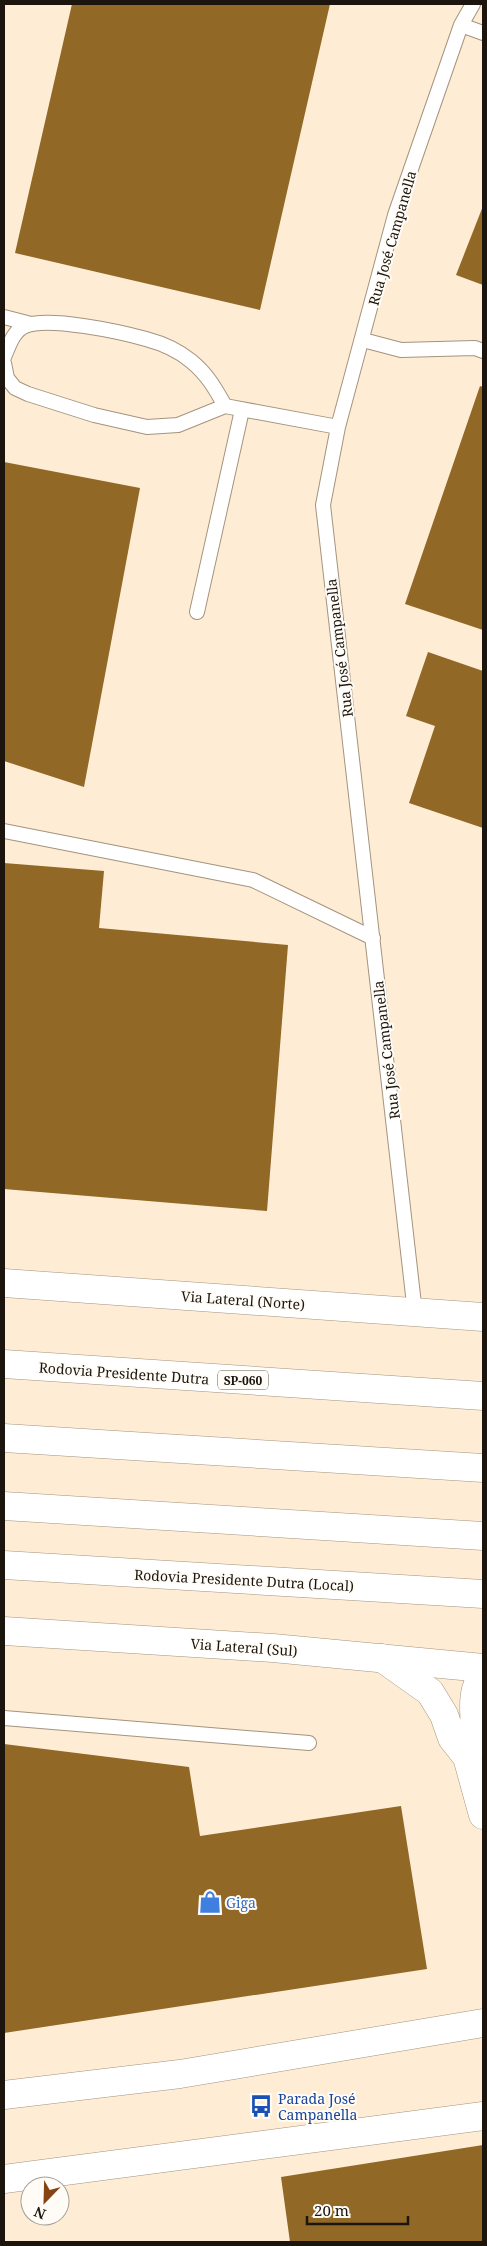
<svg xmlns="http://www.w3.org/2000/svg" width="487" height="2246" viewBox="0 0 487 2246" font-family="'Noto Serif',serif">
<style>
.building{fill:#916825}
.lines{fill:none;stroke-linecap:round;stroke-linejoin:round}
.service-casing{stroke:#a4947e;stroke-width:16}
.tertiary-casing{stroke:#a4947e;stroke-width:29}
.secondary-casing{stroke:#a4947e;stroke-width:29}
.motorway-casing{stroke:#a4947e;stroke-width:29}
.service{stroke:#fff;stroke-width:14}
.tertiary{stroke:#fff;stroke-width:28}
.secondary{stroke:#fff;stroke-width:28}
.motorway{stroke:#fff;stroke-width:28}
.labels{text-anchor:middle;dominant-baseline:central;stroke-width:4;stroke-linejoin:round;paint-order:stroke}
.shield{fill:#fffcf7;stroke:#5f5a53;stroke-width:1}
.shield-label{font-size:12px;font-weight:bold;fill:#1b150d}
.street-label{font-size:14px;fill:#1b150d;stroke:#fffcf7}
.shop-label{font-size:14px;fill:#366cbe;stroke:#fffcf7;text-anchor:start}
.transit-label{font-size:14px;fill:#164399;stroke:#fffcf7;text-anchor:start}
</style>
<rect width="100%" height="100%" fill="#feecd4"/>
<path class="building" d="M72,4H330L260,310L15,253Z
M483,206V285L456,275Z
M480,386L483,387V630L405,604Z
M4,462L140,488L84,787L4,761Z
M428,652L483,671V828L409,803L435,726L406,716Z
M4,863L104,871L99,928L288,945L267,1211L4,1189Z
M4,1744L189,1767L200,1836L401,1806L427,1969L4,2033Z
M483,2145V2242H290L281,2177Z"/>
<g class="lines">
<defs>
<path id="service" d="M461,25L483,33
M4,317L31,324
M363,340L401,350L475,348L483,351
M4,357C9,346 13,331 25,326C48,316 121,332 146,339C161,343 179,351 191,361C207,374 215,388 225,406
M4,363L7,378L15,388L28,394L94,415L147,427L178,425L225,406L338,427
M197,612L242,410
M4,831L253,880L373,938
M415,1313L323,505L338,427L395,215L461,25L473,4
M4,1718L309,1743"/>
<path id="tertiary" d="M382,1658L430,1692L444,1715L452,1738L467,1757L483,1815
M467,1757C469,1751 473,1745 474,1739C477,1714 468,1698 483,1674"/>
<path id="secondary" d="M4,1283L483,1317
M4,1631L273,1648L483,1668
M4,2095L180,2074L483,2023
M4,2179L483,2116"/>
<path id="motorway" d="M4,1364L483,1396
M4,1438L483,1468
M4,1506L483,1536
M4,1565L483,1594"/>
</defs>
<use href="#service" class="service-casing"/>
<use href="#tertiary" class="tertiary-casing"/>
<use href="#secondary" class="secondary-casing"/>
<use href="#motorway" class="motorway-casing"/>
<use href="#service" class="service"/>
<use href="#tertiary" class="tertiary"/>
<use href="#secondary" class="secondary"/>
<use href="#motorway" class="motorway"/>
</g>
<defs>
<symbol id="shop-bare" viewBox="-9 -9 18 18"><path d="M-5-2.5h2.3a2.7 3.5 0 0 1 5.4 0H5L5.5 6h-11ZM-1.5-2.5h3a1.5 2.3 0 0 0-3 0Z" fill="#3f7fe0" stroke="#fffcf7" stroke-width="2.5" paint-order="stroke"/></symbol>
<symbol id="bus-bare" viewBox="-9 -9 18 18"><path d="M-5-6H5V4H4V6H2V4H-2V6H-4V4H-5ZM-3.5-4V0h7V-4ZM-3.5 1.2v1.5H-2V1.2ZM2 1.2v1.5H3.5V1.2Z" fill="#1a4fb4" stroke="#fffcf7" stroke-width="2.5" paint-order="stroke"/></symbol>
</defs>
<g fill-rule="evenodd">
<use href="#shop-bare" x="194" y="1886" width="32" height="32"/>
<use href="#bus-bare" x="245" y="2090" width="32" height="32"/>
</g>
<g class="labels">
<rect class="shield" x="218" y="1370.5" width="50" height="19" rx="4"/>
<g class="shield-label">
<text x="243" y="1380">SP-060</text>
</g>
<g class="street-label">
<text transform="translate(392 238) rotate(-74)">Rua José Campanella</text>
<text transform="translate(339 648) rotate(-97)">Rua José Campanella</text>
<text transform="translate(386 1050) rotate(-97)">Rua José Campanella</text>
<text transform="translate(243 1300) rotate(4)">Via Lateral (Norte)</text>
<text transform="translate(124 1373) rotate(4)">Rodovia Presidente Dutra</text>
<text transform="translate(244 1580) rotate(3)">Rodovia Presidente Dutra (Local)</text>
<text transform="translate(244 1647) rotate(4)">Via Lateral (Sul)</text>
</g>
<g class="shop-label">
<text x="226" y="1902">Giga</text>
</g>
<g class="transit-label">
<text x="278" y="2098">Parada José<tspan x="278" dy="16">Campanella</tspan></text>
</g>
</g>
<rect width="487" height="2246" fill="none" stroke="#1b150d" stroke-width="10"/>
<g transform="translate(45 2201) rotate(203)"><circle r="24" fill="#fffcf7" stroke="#a4a099"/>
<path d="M0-4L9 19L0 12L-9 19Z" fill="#854313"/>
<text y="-8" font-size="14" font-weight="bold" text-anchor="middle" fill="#1b150d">N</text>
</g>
<path d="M307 2216v8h101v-8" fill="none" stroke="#1b150d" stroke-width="2.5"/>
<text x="314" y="2216" font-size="15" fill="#1b150d" stroke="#fffcf7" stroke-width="4" paint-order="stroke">20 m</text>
</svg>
